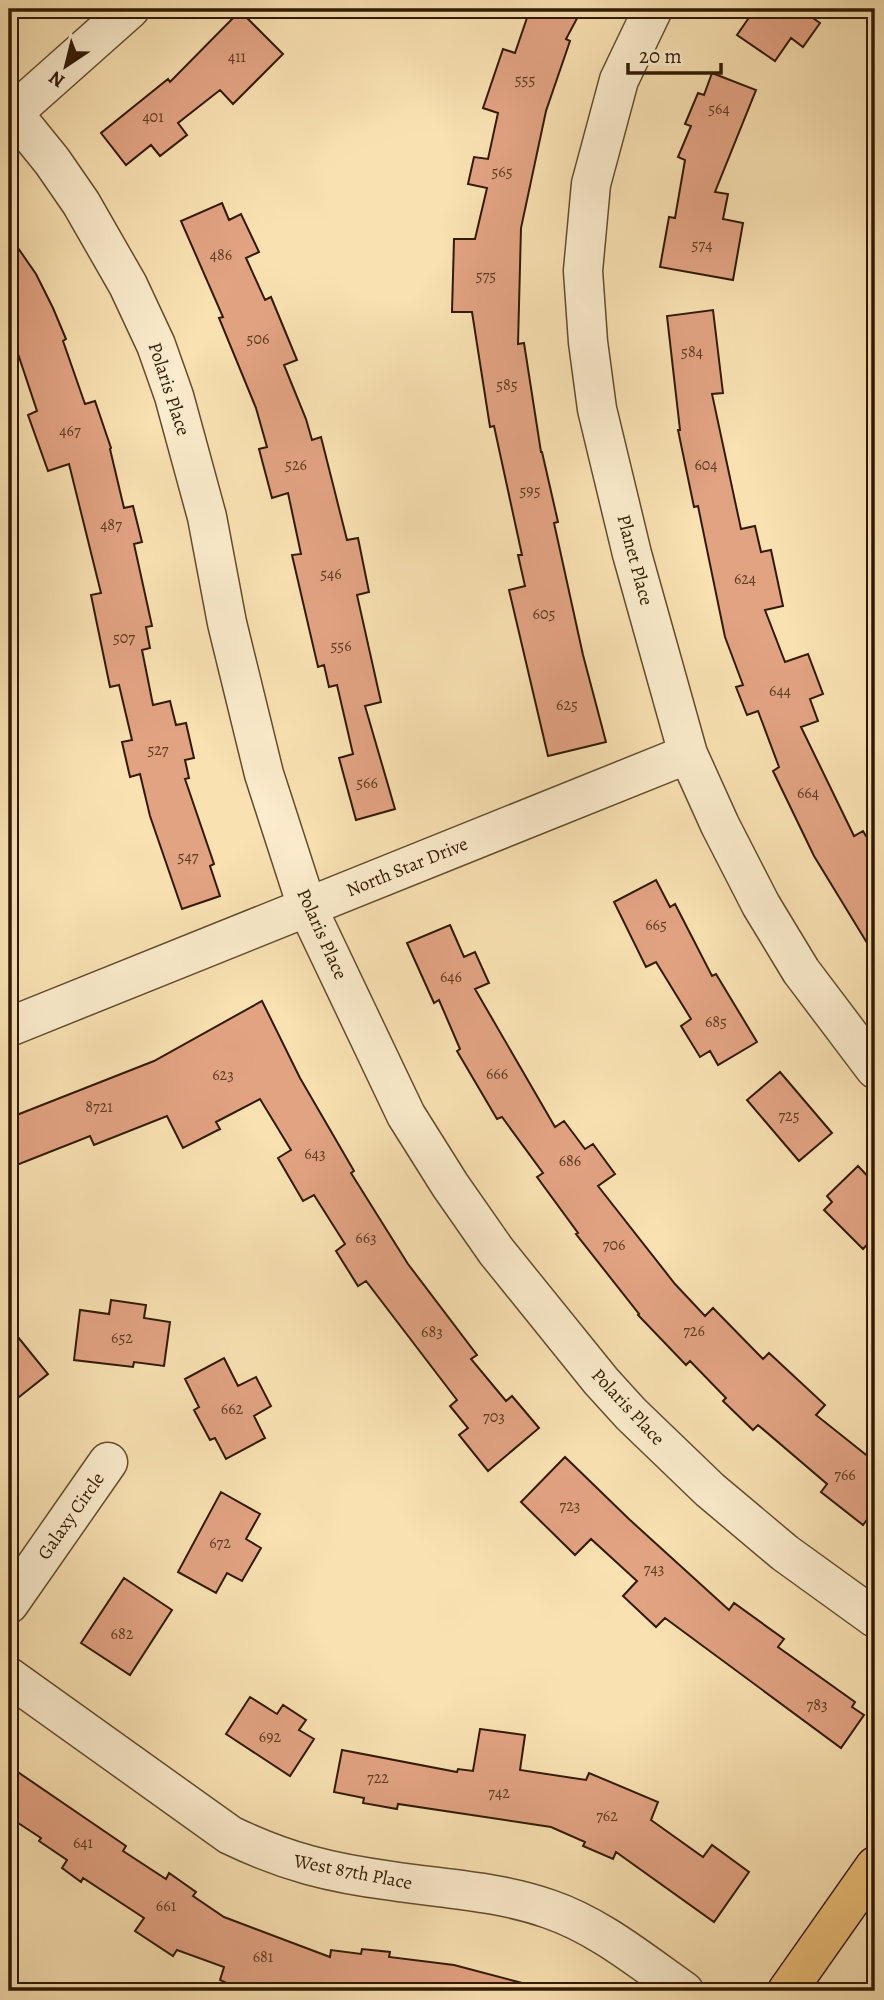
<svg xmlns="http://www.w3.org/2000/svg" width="884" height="2000" viewBox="0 0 884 2000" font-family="Alegreya,serif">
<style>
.building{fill:#e2a383;stroke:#311a00;stroke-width:2}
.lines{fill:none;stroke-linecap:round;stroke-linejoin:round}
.minor-casing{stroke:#634c2c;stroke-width:41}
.major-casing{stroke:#311a00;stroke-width:41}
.minor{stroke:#fbeccd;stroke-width:38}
.major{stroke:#ecc079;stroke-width:38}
.labels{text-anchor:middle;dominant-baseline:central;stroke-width:5;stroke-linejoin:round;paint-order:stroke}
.number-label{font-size:16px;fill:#5d3c21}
.street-label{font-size:19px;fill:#311a00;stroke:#fbeccd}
</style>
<rect width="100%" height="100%" fill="#f9e1b2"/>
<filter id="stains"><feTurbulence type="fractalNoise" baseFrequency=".00286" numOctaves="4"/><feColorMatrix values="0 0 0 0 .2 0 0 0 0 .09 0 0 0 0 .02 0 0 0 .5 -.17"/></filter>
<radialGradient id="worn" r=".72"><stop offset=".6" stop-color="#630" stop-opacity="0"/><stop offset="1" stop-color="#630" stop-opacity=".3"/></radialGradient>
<path class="building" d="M530,9H582L566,39L570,41L546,111L521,228L518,344L524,343L541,452H542L558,522L554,523L583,655L606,742L548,756L509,590L525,586L518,555H522L494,426L490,427L472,312H452L454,239H475L487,188L468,184L474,157L488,159L498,113L483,108L503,49L515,53Z
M755,9H800L820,23L803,47L791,38L775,61L737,35Z
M240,11L283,54L233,104L220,90L178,123L187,135L160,156L151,145L126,165L101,133L168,79L170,82Z
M712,73L756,90L715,192L728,194L723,219L743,223L733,280L660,267L669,217L675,218L685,160L678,157L691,126L685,124L698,93L704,95Z
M222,203L229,220L241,214L259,252L246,258L265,300L271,297L297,360L284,365L306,419L312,440L321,437L347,540L358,538L369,592L357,595L381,702L365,706L395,809L356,820L339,758L353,754L337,685L329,687L324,665L318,667L292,555L301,554L288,493L272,498L259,449L267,447L256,408L219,318L223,317L181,221Z
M9,235L36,274L53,308L66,339L63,341L85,404L95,401L111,448L110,449L124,508L133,506L142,542L134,544L152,626L146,627L150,648L142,650L153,705L170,701L176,725L186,723L194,758L185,760L189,778L185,779L214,864L210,866L220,896L182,909L150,816L140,774L130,777L122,742L132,740L119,685L110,687L91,595L101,593L69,464L48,471L28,415L37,411L17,351L9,355Z
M713,310L723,393L712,394L741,529L755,526L761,552L771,550L783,606L765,610L785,662L808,654L823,694L810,699L818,721L801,727L854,836L863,831L875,851V956L814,856L773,771L779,767L758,711L747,715L736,687L743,685L725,637L698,506L694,507L678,430H680L667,316Z
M656,880L670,907L675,904L712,976L716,974L757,1042L718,1065L710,1051L700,1057L681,1026L691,1019L656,962L646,967L614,902Z
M450,925L464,957L475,952L489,983L475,989L555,1127L564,1121L585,1149L593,1144L615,1174L598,1186L675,1284L705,1316L713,1308L763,1359L769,1353L825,1405L816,1415L875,1462V1509L863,1525L821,1492L827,1484L758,1425L753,1430L723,1401L726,1398L690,1361L686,1365L638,1315L639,1314L576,1234L578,1233L537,1177L543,1173L502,1117L497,1119L457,1051L460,1049L439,1000L434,1003L407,943Z
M262,1001L300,1078L354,1171L351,1173L408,1264L477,1355L471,1359L506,1401L512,1396L539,1428L488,1471L459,1435L468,1428L450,1406L457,1400L366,1281L358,1286L336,1251L345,1244L314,1195L303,1201L278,1158L291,1150L260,1099L216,1122L220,1129L183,1148L167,1116L94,1145L90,1136L9,1168V1118L154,1061Z
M780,1072L832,1133L799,1161L747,1100Z
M858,1166L875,1184V1236L863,1249L824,1210L832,1202L827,1196Z
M111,1300L146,1305L144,1318L170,1322L164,1366L134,1362L133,1367L74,1360L80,1310L109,1314Z
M9,1326L48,1374L9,1405Z
M224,1358L238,1386L256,1377L271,1406L254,1416L265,1438L226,1459L215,1438L210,1440L194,1410L199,1407L185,1379Z
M565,1457L630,1520L729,1610L734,1603L784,1639L778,1647L855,1702L852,1707L864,1715L841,1748L665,1618L656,1627L623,1596L637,1581L591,1539L575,1555L521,1502Z
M221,1492L260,1514L246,1539L261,1548L242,1581L227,1573L216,1593L178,1572Z
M124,1578L172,1610L130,1675L81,1643Z
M250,1697L277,1714L283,1705L306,1720L299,1730L314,1739L290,1776L226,1734Z
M480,1729L525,1735L520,1770L586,1780L589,1773L658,1802L651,1820L703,1857L712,1845L749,1872L714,1922L616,1852L613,1859L583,1846L585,1842L551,1827L398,1804L397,1809L363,1803L364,1798L334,1792L342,1750L457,1772L458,1769L473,1771Z
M9,1766L126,1846L123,1851L166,1879L169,1873L196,1892L193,1896L224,1917L330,1957L331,1950L361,1954L362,1949L390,1952L389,1957L454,1965L522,1983L520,1991H231L233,1986L220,1980L224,1967L177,1950L173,1956L135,1931L144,1918L83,1878L81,1882L62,1868L67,1860L39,1841L41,1838L9,1817Z"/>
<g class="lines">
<defs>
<path id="minor" d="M653,9L619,80L591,184L583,271L588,342L597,409L632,554L688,754L720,825L761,905L801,971L875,1069
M9,108L52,161L81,203L128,285L156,345L174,396L207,517L227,623L264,774L307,907L406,1115L450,1185L496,1251L601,1381L631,1414L710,1490L785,1553L875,1618
M13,113L130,9
M9,1027L688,754
M9,1604L108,1462
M9,1677L230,1835C286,1862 331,1873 392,1881C445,1889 498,1891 549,1909C599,1926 641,1961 684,1991"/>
<path id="major" d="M787,1991L875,1866"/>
</defs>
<use href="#minor" class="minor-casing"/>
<use href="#major" class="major-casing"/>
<use href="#minor" class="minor"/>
<use href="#major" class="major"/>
</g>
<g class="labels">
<g class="number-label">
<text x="237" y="57">411</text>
<text x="525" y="80">555</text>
<text x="719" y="109">564</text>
<text x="153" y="117">401</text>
<text x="502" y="172">565</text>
<text x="702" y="245">574</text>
<text x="221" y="255">486</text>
<text x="486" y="276">575</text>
<text x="258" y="339">506</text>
<text x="692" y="352">584</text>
<text x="507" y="385">585</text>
<text x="70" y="431">467</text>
<text x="296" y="465">526</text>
<text x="706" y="465">604</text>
<text x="530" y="491">595</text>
<text x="111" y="525">487</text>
<text x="331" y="574">546</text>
<text x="745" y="579">624</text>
<text x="544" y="614">605</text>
<text x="124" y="638">507</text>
<text x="341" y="646">556</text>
<text x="780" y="691">644</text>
<text x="567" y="705">625</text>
<text x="158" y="750">527</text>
<text x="367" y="783">566</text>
<text x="808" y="793">664</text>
<text x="188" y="857">547</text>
<text x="656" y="925">665</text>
<text x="451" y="977">646</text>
<text x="716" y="1022">685</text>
<text x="497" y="1074">666</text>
<text x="223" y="1075">623</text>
<text x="99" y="1107">8721</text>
<text x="789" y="1116">725</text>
<text x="315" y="1154">643</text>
<text x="570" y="1161">686</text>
<text x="366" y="1238">663</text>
<text x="614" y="1245">706</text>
<text x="694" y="1331">726</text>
<text x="432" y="1332">683</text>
<text x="122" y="1338">652</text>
<text x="232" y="1409">662</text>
<text x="494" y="1417">703</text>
<text x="845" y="1475">766</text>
<text x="570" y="1506">723</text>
<text x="220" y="1543">672</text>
<text x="654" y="1569">743</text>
<text x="122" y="1634">682</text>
<text x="817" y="1705">783</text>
<text x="270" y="1737">692</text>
<text x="378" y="1778">722</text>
<text x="499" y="1793">742</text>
<text x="607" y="1816">762</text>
<text x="83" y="1843">641</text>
<text x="166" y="1906">661</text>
<text x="263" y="1957">681</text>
</g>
<g class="street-label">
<text transform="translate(169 389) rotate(72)">Polaris Place</text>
<text transform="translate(635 560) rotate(75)">Planet Place</text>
<text transform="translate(407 867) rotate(-22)">North Star Drive</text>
<text transform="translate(322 934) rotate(66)">Polaris Place</text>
<text transform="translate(628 1407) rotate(47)">Polaris Place</text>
<text transform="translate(71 1516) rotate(-55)">Galaxy Circle</text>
<text transform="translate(353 1872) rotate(11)">West 87th Place</text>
</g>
</g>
<rect width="884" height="2000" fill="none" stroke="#f9e1b2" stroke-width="35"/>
<rect x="10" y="10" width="863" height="1979" fill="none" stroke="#311a00" stroke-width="3.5"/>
<rect x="18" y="18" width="849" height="1965" fill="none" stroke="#311a00" stroke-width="2"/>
<g transform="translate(66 66) rotate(215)" stroke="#fbeccd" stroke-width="5" paint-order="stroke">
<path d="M0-5L12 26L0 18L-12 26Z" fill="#311a00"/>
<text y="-10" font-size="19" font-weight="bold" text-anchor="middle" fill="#311a00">N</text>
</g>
<path d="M628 63v10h93v-10" fill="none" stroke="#311a00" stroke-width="3.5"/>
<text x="639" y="63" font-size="21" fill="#311a00" stroke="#fbeccd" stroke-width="5" paint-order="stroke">20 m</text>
<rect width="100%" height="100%" filter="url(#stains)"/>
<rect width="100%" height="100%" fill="url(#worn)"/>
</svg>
